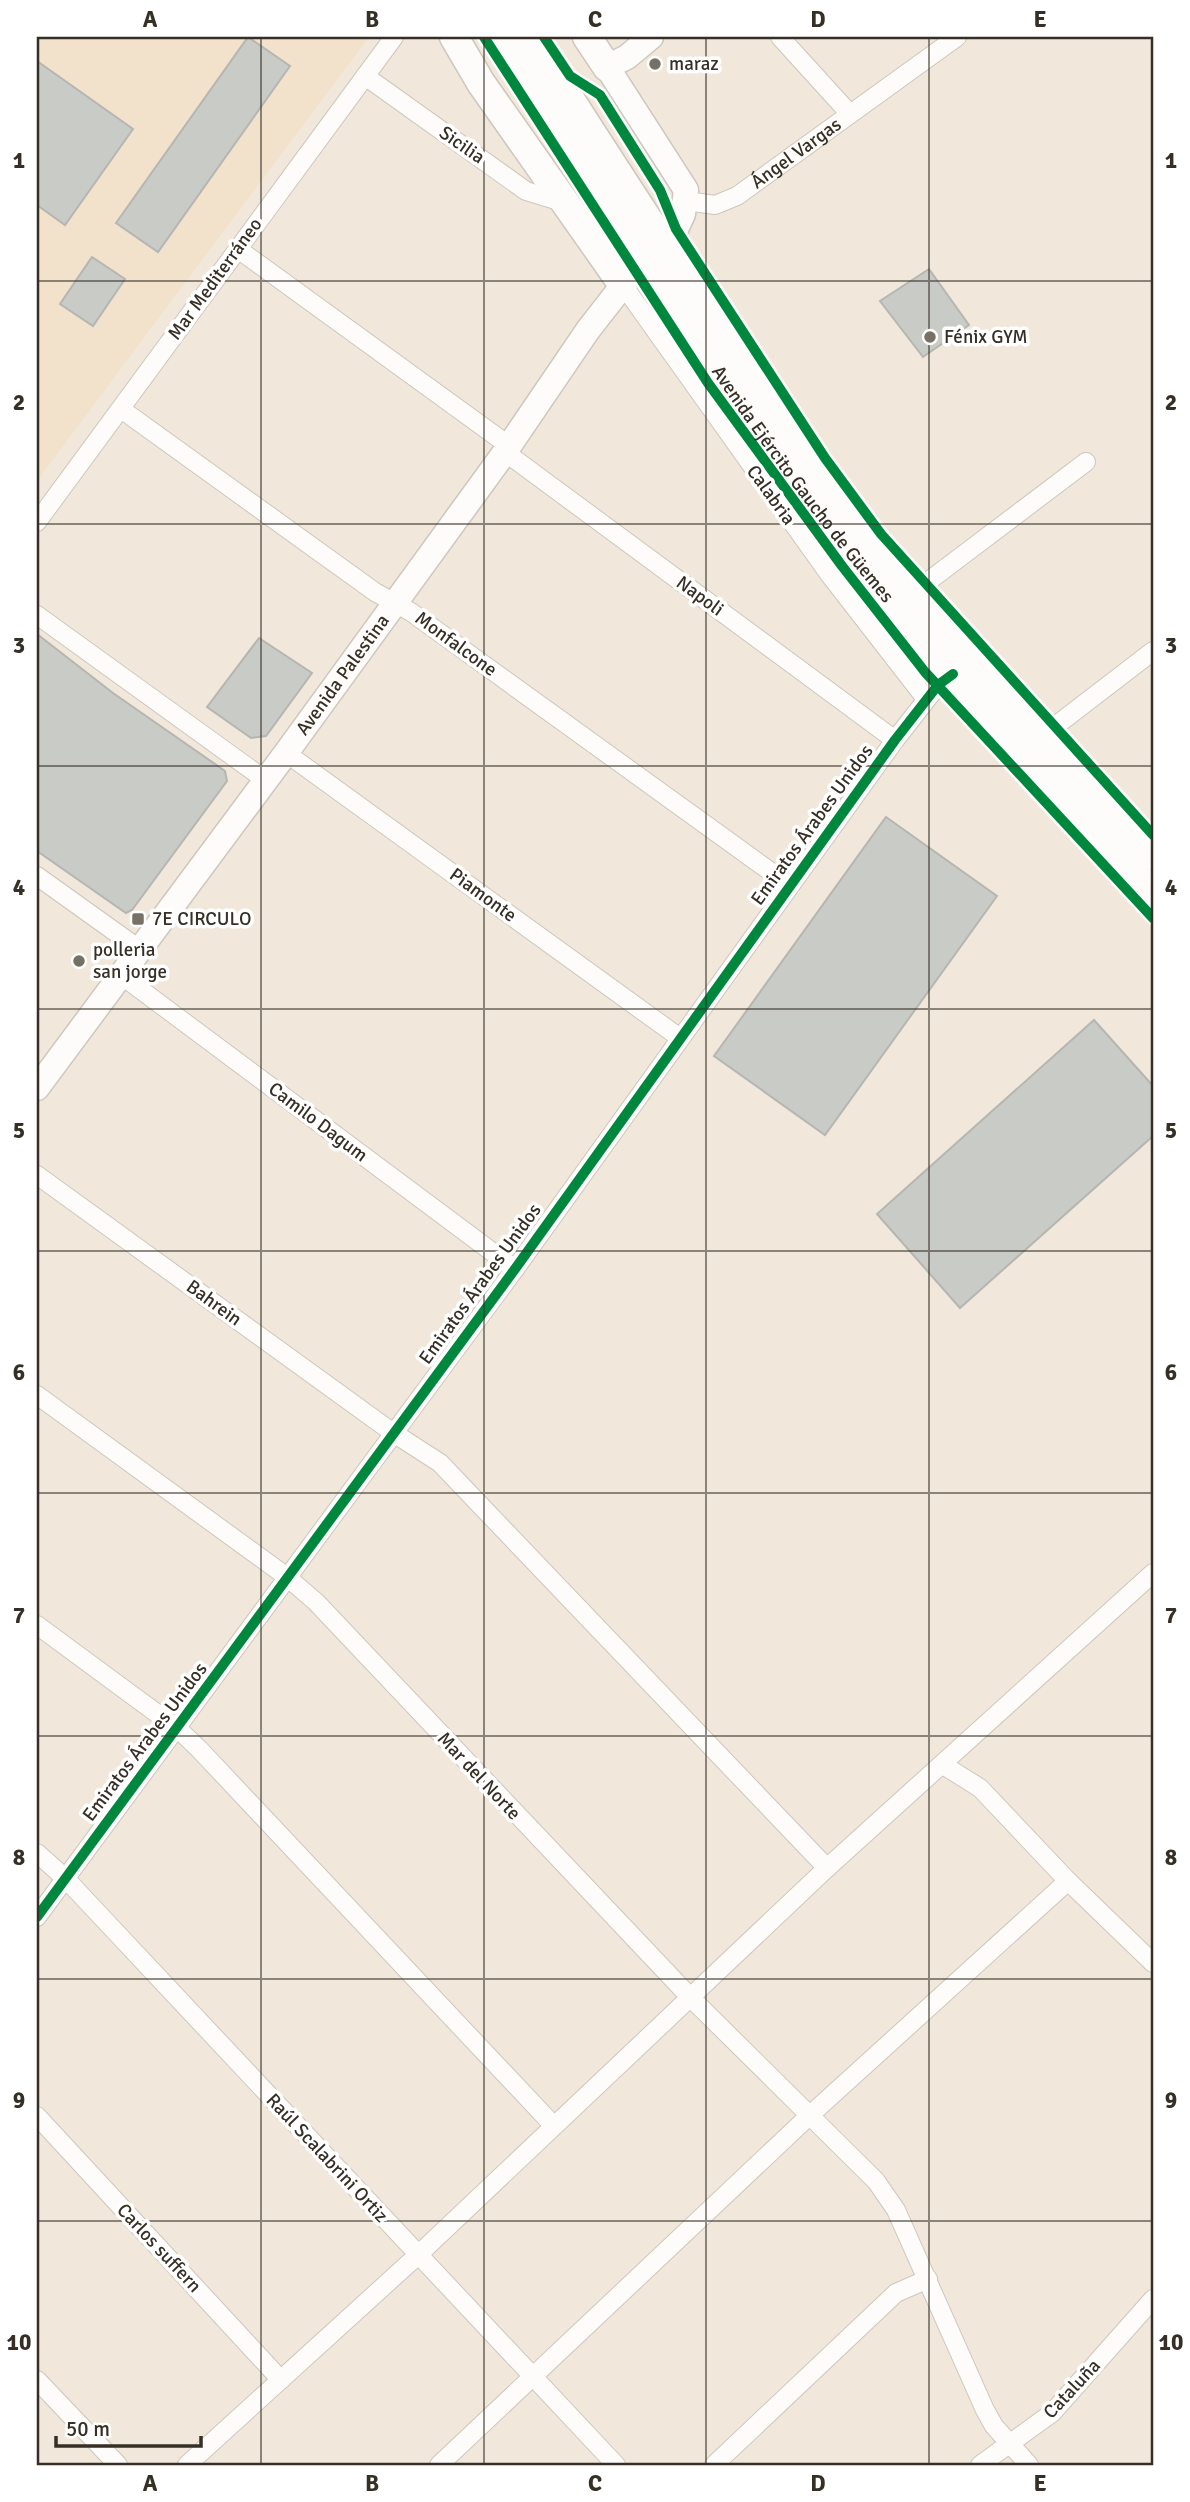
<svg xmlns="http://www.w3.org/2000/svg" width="1190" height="2502" viewBox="0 0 1190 2502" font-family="Signika,sans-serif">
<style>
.built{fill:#f2e2cc}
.building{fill:#c9cbc7;stroke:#b5b6b2;stroke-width:2}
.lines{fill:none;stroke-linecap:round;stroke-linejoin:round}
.street-casing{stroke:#cec6bc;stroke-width:20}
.secondary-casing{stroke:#cec6bc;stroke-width:27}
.primary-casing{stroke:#cec6bc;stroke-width:31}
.street{stroke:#fdfcfa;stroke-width:18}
.secondary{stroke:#fdfcfa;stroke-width:24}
.primary{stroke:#fdfcfa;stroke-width:28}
.cycleway-casing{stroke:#fff;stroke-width:15}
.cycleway{stroke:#00873e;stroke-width:10}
.grid{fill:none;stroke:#352f26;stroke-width:2;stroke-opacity:0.55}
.poi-dot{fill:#777065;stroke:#fff;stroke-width:2.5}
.labels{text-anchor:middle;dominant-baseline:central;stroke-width:7;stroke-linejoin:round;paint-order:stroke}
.poi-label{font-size:19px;fill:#352f26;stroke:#fff;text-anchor:start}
.street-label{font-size:19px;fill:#352f26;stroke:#fff}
.neatline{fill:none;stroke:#352f26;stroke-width:2.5}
.grid-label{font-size:23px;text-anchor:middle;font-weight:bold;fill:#352f26}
</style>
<rect width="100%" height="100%" fill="#f1e8db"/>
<path class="built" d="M37,37H369L37,481Z"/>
<path class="building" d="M248,37L290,66L158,252L116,223Z
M37,61L133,129L65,225L37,205Z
M92,257L125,279L93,326L60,304Z
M929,269L969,325L923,357L880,301Z
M37,634L113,693L225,771L227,781L132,910L126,913L37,851Z
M259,638L312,673L266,736L251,738L207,707Z
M886,817L997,896L825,1135L714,1056Z
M1094,1020L1153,1086V1136L960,1308L877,1214Z"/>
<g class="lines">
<defs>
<g id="street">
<path d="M780,37L850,114"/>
<path d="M365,76L526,191L565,203"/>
<path id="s1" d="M686,201L715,205L737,196L957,37"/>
<path d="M238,249L508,445"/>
<path d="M623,285L829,574L926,699"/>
<path d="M121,409L375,592L411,612L789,885"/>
<path d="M505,452L895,740"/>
<path d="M37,522L394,37"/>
<path d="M914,592L1086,462"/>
<path d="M37,615L264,779"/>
<path d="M1041,737L1153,651"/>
<path d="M286,753L680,1038"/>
<path d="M37,876L139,949"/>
<path d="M121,975L515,1269"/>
<path d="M37,1175L392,1432L440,1463L827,1868"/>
<path d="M37,1395L287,1577L316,1602L690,1997L876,2181L896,2210L985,2410L994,2426L1029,2465"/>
<path d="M37,1625L178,1729L199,1749L553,2125"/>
<path d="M943,1765L980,1788L1068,1881L1153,1963"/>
<path d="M37,1853L65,1878L616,2465"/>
<path d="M37,1917L515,1269L895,740L938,685L953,674"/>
<path d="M37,2116L281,2380"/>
<path d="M37,2380L118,2465"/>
<path d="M187,2465L418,2255L827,1868L1153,1573"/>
<path d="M439,2465L809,2116L1068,1881"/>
<path d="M714,2465L896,2293L928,2279"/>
<path d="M980,2465L1052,2413L1153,2299"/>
</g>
<g id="secondary">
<path id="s2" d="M37,1088L286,753L505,452L588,330L634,271L676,229L683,214L686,190L607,67L627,57L651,37"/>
</g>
<g id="primary">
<path d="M454,37L481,83L623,285"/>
<path id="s3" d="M502,37C606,197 705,362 821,514C923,647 1038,771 1153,893"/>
<path d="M530,37C640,207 748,380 872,540C958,651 1057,753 1153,856"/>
<path d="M587,37L607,67"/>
</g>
</defs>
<use href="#street" class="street-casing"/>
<use href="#secondary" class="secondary-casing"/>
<use href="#primary" class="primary-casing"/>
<use href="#street" class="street"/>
<use href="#secondary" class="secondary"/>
<use href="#primary" class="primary"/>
<defs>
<path id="cycleway" d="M484,37L708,383L842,566L925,672L1153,918
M544,37L570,76L600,95L660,190L676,229L825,458L881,534L1153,835
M37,1917L515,1269L895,740L938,685L953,674"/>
</defs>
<use href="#cycleway" class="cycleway-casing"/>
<use href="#cycleway" class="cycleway"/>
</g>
<path class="grid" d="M261,37V2465M484,37V2465M706,37V2465M929,37V2465M37,281H1153M37,524H1153M37,766H1153M37,1009H1153M37,1251H1153M37,1493H1153M37,1736H1153M37,1979H1153M37,2221H1153"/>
<g class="poi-dot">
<circle cx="655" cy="64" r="7"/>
<circle cx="930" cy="337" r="7"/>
<rect x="131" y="912" width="14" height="14" rx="3.5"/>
<circle cx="79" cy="961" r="7"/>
</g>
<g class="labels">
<g class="poi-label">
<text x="669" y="64">maraz</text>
<text x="944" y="337">Fénix GYM</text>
<text x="152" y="919">7E CIRCULO</text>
<text x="93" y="950">polleria<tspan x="93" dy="22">san jorge</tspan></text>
</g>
<g class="street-label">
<text transform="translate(462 145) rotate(35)">Sicilia</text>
<text stroke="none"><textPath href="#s1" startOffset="126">Ángel Vargas</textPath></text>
<text transform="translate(215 279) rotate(-54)">Mar Mediterráneo</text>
<text stroke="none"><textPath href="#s3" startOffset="539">Avenida Ejército Gaucho de Güemes</textPath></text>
<text transform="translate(771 495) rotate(54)">Calabria</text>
<text transform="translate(700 596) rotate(36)">Napoli</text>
<text transform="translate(456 644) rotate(36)">Monfalcone</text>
<text stroke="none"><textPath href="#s2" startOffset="514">Avenida Palestina</textPath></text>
<text transform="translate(812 825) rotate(-54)">Emiratos Árabes Unidos</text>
<text transform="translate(483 895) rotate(36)">Piamonte</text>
<text transform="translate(318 1122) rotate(37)">Camilo Dagum</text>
<text transform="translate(480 1284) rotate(-54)">Emiratos Árabes Unidos</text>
<text transform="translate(214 1303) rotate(36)">Bahrein</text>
<text transform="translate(145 1742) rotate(-53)">Emiratos Árabes Unidos</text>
<text transform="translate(479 1776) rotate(47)">Mar del Norte</text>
<text transform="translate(327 2158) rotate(47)">Raúl Scalabrini Ortiz</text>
<text transform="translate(159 2248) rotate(47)">Carlos suffern</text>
<text transform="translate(1072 2389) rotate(-47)">Cataluña</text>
</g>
</g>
<rect width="1190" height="2502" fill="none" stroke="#ffffff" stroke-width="77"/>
<path d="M56 2436v10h145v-10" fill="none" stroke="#352f26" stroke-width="3.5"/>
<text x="66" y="2436" font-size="21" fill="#352f26" stroke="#ffffff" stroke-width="5" paint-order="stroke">50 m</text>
<rect x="38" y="38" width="1114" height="2426" class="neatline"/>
<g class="grid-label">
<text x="150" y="27">A</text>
<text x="372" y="27">B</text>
<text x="595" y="27">C</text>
<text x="818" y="27">D</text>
<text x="1040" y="27">E</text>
<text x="19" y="168">1</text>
<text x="1171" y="168">1</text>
<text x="19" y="410">2</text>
<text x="1171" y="410">2</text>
<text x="19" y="653">3</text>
<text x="1171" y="653">3</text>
<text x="19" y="895">4</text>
<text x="1171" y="895">4</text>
<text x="19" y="1138">5</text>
<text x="1171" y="1138">5</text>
<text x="19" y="1380">6</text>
<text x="1171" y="1380">6</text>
<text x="19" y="1623">7</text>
<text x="1171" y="1623">7</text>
<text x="19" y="1865">8</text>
<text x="1171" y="1865">8</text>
<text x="19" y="2108">9</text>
<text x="1171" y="2108">9</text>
<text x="19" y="2350">10</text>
<text x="1171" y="2350">10</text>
<text x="150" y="2491">A</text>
<text x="372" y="2491">B</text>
<text x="595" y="2491">C</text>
<text x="818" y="2491">D</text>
<text x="1040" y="2491">E</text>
</g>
</svg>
